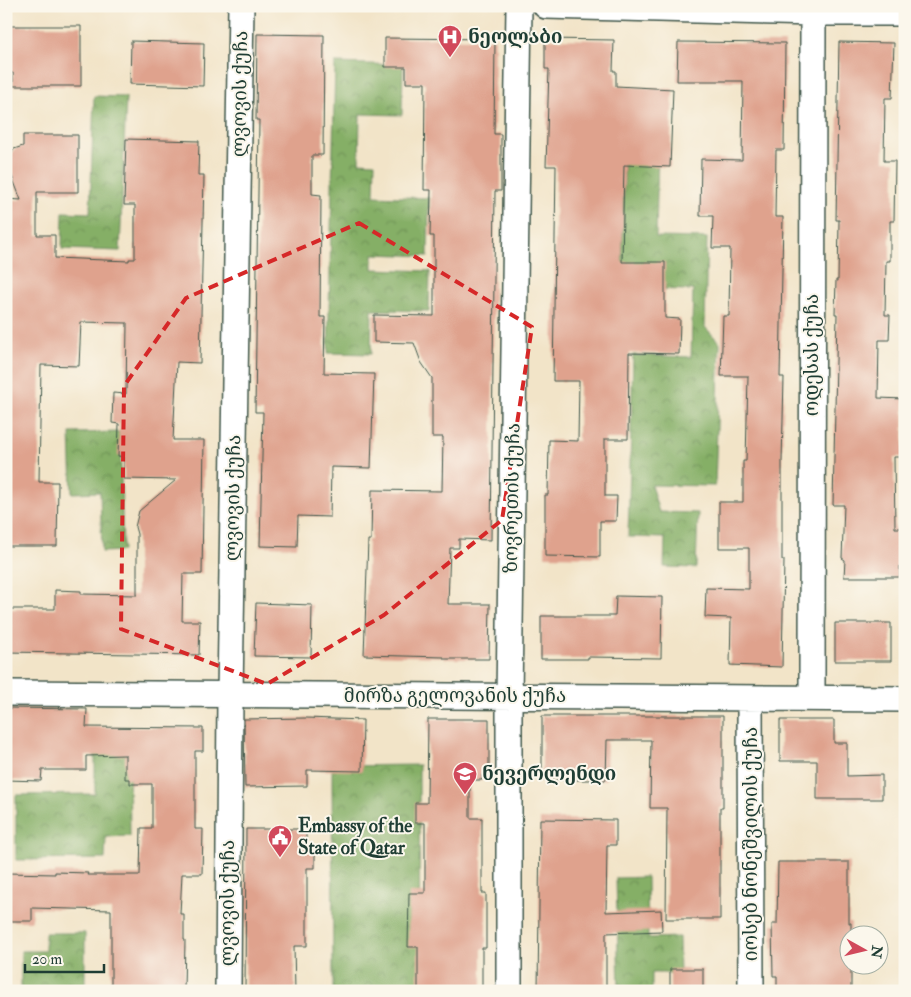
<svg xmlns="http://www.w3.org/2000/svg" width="911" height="997" viewBox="0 0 911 997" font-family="'IM FELL Double Pica','Noto Serif Georgian',serif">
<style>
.forest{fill:url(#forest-crowns);stroke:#52764d}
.building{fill:#dfa28d}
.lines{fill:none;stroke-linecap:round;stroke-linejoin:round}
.street-casing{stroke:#3f564a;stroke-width:28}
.street{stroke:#fff;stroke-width:25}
.marked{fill:none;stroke:#d62828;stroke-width:4;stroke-dasharray:10 6;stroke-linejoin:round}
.labels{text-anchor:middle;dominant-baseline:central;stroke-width:4;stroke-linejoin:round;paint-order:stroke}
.poi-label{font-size:19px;font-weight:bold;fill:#1f3d34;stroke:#fbf7ec;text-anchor:start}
.street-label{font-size:19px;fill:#1f3d34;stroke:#fbf7ec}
</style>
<defs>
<pattern id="forest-crowns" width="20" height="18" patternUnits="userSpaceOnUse" patternTransform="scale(1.25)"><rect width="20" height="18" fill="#85af66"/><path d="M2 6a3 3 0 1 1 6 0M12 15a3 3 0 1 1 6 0" fill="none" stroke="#6c9055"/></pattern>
</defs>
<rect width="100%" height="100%" fill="#fbf7ec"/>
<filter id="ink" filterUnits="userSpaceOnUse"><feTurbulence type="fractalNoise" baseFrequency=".02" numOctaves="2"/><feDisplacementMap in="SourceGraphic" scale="10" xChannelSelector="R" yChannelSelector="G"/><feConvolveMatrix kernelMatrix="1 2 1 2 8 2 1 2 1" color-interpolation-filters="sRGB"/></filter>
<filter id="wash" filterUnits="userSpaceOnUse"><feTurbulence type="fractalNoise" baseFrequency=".0096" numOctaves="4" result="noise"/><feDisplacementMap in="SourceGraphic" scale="20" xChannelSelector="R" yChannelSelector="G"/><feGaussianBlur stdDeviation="1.12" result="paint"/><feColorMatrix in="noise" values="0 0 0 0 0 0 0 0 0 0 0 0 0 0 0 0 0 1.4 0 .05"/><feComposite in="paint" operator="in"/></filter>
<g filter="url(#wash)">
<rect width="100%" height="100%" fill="#f2e4c8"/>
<path class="forest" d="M335,63L403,65L402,115L360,114L359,162L375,163L374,196L429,198L428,256L373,254V269L430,271L429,311L372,310L371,354L328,353Z
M94,96L126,97L120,251L62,249L63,212L90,213Z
M626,107L659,108L656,237L707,238L705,327L720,343L715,486L651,485L659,512L698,513L696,568L664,567L665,538L628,537L633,355L691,357L693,290L637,289L622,269Z
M120,432L123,551L102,552L100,492L72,493L70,433Z
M129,747L130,836L106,837L105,859L16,860V795L95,794V748Z
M419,765L420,991H333L332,766Z
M647,877L648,938L679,937L680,973H652V991H619L616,878Z
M45,933H85V991H21V951H45Z"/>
<g id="blocks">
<path class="building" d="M6,26H81V86H13V73H6Z
M257,34L324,35L323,155H312V194L321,195L320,317H325L324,373L374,374L371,468L331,467L330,517L298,516L297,547L260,546L263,412H255L259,120H256Z
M385,38L495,39L494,134H501V191H495L491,540L459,539V548H450L448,604H490L489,659H444V657L364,655L368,540H371L372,490L442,491L443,437H432V378L421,362L414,343L374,342V315L434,316V236H430L431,190H424L425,83H406V67H385Z
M545,39L614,40L613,71H616V86L673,89L670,167L624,165L622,262H665V318L680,319L679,354L629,353L628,439H605V496H617L616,521H600V557L545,556V495H548L549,440L578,441L579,381H553L556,166H546L549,69H545Z
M131,41L204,43L203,86L130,84Z
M678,42L785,43L784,150H776L775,217H783L780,377H784L782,461V560H784L782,667L730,665L731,618L705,617L706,588L749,589V548H719V502H743V461H746L748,376H721L723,316H729L730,248H712L713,216H700L701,159L742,160L743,81H677Z
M839,42L894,43L892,98H885L884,161H895L894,221H890V261H886L885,315H890L889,340H879L878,398L904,399L903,457H894L895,528H905L903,567L900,566V577H844L845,560L842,558L844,505H833L837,314H835L836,280H838L839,220H836Z
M23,135H78V192H37V235H55V258L129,261V259H135V205H124L126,139L199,141L198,175H204L200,363L177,362L173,440H204L202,574H183L182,621H200L199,655L6,652V609H55V590L81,591V594L137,595V534L135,527L139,511L176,480L124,479V457L118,456L119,424L112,423L113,393L126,394L127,323L81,322L79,366L41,365L39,482H58L57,546H6V199L21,200L8,166V160L14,149L23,146Z
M616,596L662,597L661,658L588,657V659H541V616H615Z
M256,603L312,605L311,657L254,656Z
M835,623H891V661H835Z
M6,708L87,709L86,727L203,728V751H195V829H203L202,874H182L180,914H184V940H185L184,991H111V910L32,908V921H6V873L55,874V872L88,873L87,875H140L141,828H152V784H130V779H125V755L86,756V770H42L41,781L6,780Z
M542,716H723V808H720V919H666L667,808H650L651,740H607L606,780H542Z
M306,718L363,720L362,771L307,770V786L245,787L244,719Z
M428,719H489V775H482V780H470V818H482V893H486V948H482V991H418V947H408L409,893H425V823H415V803H427Z
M780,720H834V743H847V776L882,775V799H817V761H780Z
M540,819L616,820V845H607L606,912L661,910L662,931L606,933V991H538Z
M246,829H306V847H315V868H307V946H294L295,991H245Z
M778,862H849V923H851V934H848V964H851V991H777V976H773L772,924H777Z
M670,969H703V991H670Z"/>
</g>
</g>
<g filter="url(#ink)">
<use href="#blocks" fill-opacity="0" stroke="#3f564a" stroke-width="1"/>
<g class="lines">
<defs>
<path id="street" d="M546,6L813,13H905
M6,693L905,699
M750,698L751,991
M812,698L813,13
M228,991L230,694L241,6
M509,991V696L519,6"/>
</defs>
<use href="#street" class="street-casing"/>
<use href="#street" class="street"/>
</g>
</g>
<path class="marked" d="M359,223L532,327L502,520L384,615L267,684L121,629L124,386L186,298Z"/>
<defs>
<symbol id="hospital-pin" viewBox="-11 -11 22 30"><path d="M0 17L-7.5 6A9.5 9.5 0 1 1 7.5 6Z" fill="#d1495b" stroke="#fbf7ec"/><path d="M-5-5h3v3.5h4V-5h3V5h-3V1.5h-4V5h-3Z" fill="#fff"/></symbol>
<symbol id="school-pin" viewBox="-11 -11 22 30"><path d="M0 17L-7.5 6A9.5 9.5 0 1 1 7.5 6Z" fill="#d1495b" stroke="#fbf7ec"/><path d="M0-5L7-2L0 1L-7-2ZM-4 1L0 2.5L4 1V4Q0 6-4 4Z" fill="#fff"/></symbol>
<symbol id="civic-pin" viewBox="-11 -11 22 30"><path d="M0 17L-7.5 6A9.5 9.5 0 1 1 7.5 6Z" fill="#d1495b" stroke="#fbf7ec"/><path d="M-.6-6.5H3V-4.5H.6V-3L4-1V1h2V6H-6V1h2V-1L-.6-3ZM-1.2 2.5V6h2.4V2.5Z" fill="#fff"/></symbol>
</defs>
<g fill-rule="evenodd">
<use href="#hospital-pin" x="436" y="23" width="28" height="38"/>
<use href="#school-pin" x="451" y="760" width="28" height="38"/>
<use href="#civic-pin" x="266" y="823" width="28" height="38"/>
</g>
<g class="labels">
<g class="poi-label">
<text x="468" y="37">ნეოლაბი</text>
<text x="482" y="774">ნევერლენდი</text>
<text x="298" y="826">Embassy of the<tspan x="298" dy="22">State of Qatar</tspan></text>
</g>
<g class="street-label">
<text transform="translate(240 94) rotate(-89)">ლვოვის ქუჩა</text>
<text transform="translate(812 355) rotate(-90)">ოდესას ქუჩა</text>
<text transform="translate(233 498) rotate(-89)">ლვოვის ქუჩა</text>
<text transform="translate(512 498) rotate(-89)">ზოვრეთის ქუჩა</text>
<text x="455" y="696">მირზა გელოვანის ქუჩა</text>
<text transform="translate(751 844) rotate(-90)">იოსებ ნონეშვილის ქუჩა</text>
<text transform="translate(228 903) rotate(-90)">ლვოვის ქუჩა</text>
</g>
</g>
<rect width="911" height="997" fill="none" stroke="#fbf7ec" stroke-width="25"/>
<g transform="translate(864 950) rotate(98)"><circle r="24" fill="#fbf7ec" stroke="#a3ada2"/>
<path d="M0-4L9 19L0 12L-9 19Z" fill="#d1495b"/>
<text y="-8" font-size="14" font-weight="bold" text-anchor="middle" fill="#1f3d34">N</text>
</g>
<path d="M25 964v8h79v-8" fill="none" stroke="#1f3d34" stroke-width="2.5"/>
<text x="32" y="964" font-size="15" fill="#1f3d34" stroke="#fbf7ec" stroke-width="4" paint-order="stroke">20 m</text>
</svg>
